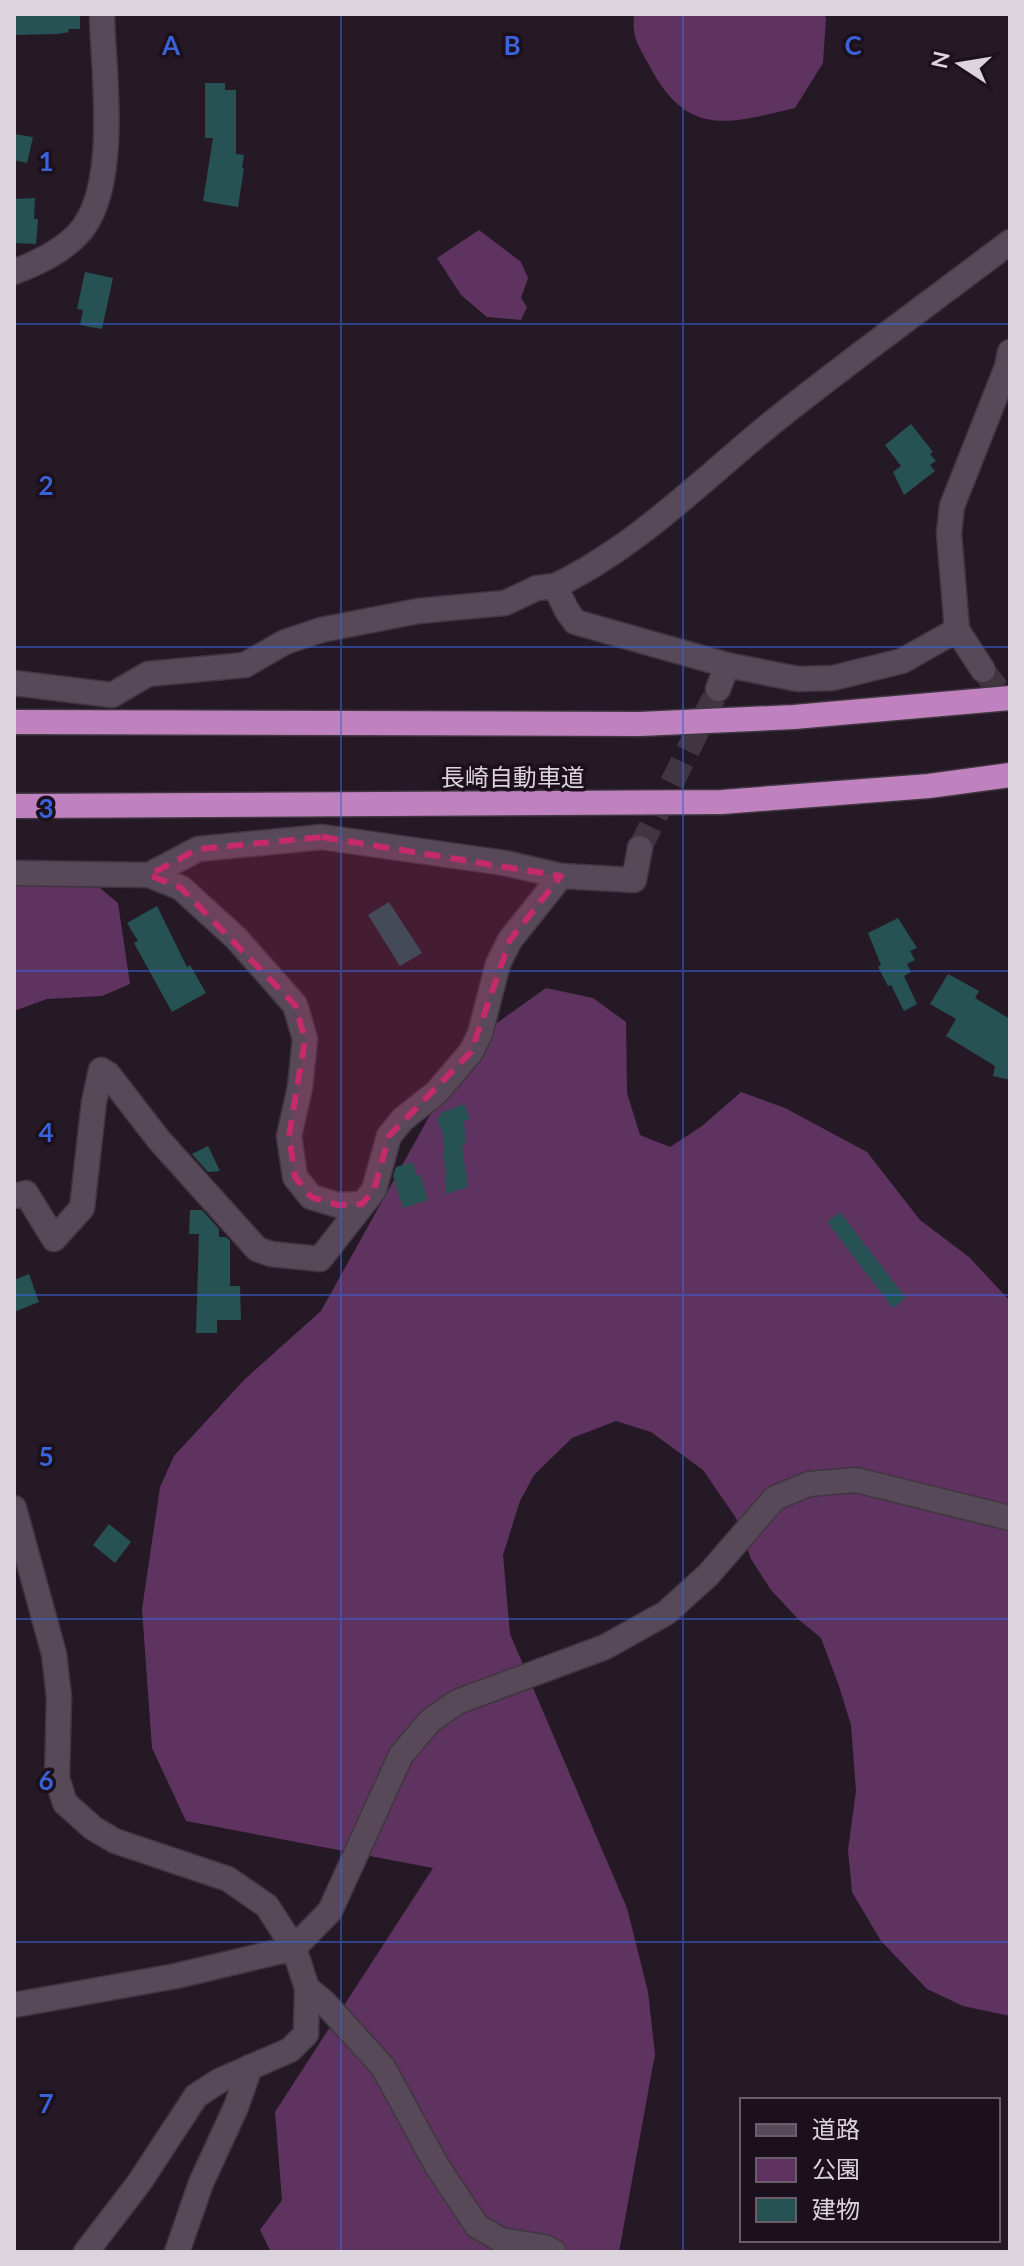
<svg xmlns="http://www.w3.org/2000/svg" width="1024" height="2266" viewBox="0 0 1024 2266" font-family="Lato,'Noto Sans JP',sans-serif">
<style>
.green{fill:#5f335f}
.building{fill:#265254}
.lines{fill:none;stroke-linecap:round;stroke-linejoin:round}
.minor-tunnel{stroke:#413541;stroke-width:24;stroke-dasharray:24 12;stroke-linecap:butt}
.minor-casing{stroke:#3f363f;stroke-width:27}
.highway-casing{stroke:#3f363f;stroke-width:27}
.minor{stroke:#574957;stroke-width:24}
.highway{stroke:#bf82bf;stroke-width:24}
.marked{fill:#c52b68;fill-opacity:0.2;stroke:#c52b68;stroke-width:6;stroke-dasharray:16 10;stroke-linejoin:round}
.grid{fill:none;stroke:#3a62d9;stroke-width:2;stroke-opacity:0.55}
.labels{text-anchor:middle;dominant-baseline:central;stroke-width:7;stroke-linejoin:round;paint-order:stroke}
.street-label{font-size:24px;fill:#dcd4dc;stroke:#1c101c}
.grid-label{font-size:26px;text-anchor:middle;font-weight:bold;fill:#3a62d9;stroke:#1c101c;stroke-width:7;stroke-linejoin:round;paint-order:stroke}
</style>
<rect width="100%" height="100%" fill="#261926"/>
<path class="green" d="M634,14H823L826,18L823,63L795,108C727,124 687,138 649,65C638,44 632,39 634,14Z
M479,230L521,262L528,278L521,298L527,307L521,320L487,317L461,295L437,258Z
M32,860L83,874L118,903L130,984L102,996L47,999L14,1011V864Z
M546,988L593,998L626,1022L627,1093L640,1135L670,1147L702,1126L741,1092L785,1108L867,1152L920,1220L969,1257L1010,1301V2016L963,2006L927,1989L881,1941L852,1892L848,1850L856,1791L851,1725L839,1686L821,1638L798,1619L771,1590L751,1559L736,1518L703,1470L651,1432L616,1421L572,1438L534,1475L520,1501L503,1555L510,1634L627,1908L648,1992L655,2054L619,2252H271L260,2230L282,2200L275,2112L433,1868L186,1821L152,1748L142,1609L160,1487L174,1456L244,1380L321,1311L430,1115L494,1025Z"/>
<path class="building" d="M14,14H80V29H68L69,32L59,34L14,35Z
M205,83H225V90H236V154L244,155L242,168H244L238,207L203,201L213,138H205Z
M14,134L33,137L27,163L14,160Z
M35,198L34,219H38L36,244L14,243V199Z
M85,272L113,278L102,329L80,325L83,310L77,309Z
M911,424L933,452L930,454L936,461L930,465L935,471L904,495L893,472L901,466L885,445Z
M389,902L422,953L400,966L368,915Z
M157,906L187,967L190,965L206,993L172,1012L134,943L138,941L127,923Z
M898,918L917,948L910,951L915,960L907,964L911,972L904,976L917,1004L904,1011L891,985L888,986L878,967L881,965L868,933Z
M948,974L979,991L975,998L1010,1019V1080L993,1076L995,1066L946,1036L956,1019L930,1004Z
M464,1104L470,1119L464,1121L466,1144L462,1145L468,1187L446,1194L443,1134L436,1118L442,1116L440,1113Z
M208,1146L220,1171L208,1172L192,1154Z
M412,1162L417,1176L420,1175L428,1200L403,1208L393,1176L396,1167Z
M190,1210H202L219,1229V1237H226L230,1241V1286H240L241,1320H217V1333H196L199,1234H189Z
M840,1212L906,1298L893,1308L827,1222Z
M29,1274L39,1302L14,1312V1280Z
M109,1524L131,1542L115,1563L93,1545Z"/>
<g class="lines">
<path class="minor-tunnel" d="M983,670L1010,705
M640,848L718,689"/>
<defs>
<path id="minor" d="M14,272C37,263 59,253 77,235C121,191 103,73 102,14
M727,665L575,622L566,609L555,586C638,546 703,479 773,422C850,360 931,302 1010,242
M983,670L957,630L949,533L952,506L1007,367L1010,352
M14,683L112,695L148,674L245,665L285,642L321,630L418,611L505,603L537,588L555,586
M718,689L727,665L798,679L833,678L902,661L957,630
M14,873L149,875L181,888L236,938L295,1005L305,1039L300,1087L289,1136L295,1177L311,1197L338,1205L362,1204
M149,875L198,849L322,837L505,863L561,876L634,880L640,848
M14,1196L26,1193L54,1239L82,1208L94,1102L101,1070L108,1074L159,1140L257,1249L271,1254L320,1259L374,1190L389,1136L403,1119L437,1092L471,1052L480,1034L498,964L510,940L561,876
M14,1508L54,1654L59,1697L57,1778L65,1803L93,1828L115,1841L228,1879L267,1906L294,1948L307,1988
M14,2005L176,1976L294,1948L330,1911L401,1755L430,1721L457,1702L605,1647L666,1613L708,1575L775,1498L809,1484L856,1480L1010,1518
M86,2252L139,2183L196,2096L219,2081L290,2050L306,2034L307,1988L325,2003L383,2067L437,2166L477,2226L501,2240L545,2247L554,2252
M177,2252L201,2183L236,2107L250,2067"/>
<path id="highway" d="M14,722L640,724L794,717L1010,698
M14,806L722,802L929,786L1010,775"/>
</defs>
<use href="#minor" class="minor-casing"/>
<use href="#highway" class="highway-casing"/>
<use href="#minor" class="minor"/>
<use href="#highway" class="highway"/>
</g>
<path class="marked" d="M322,837L561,876L510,940L471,1052L389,1136L374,1190L362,1204L338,1205L311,1197L295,1177L289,1136L305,1039L295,1005L181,888L149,875L198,849Z"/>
<path class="grid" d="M341,14V2252M683,14V2252M14,324H1010M14,647H1010M14,971H1010M14,1295H1010M14,1619H1010M14,1942H1010"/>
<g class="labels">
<g class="street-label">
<text x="513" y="776">長崎自動車道</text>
</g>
</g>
<g class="grid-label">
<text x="171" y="55">A</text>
<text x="512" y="55">B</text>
<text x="853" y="55">C</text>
<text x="46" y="171">1</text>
<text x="46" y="495">2</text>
<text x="46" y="818">3</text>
<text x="46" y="1142">4</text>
<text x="46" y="1466">5</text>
<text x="46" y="1790">6</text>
<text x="46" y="2113">7</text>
</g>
<rect width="1024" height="2266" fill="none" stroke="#dcd4dc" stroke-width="32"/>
<rect x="740" y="2098" width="260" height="144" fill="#1c101c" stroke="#695e69" stroke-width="2"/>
<rect x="756" y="2124" width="40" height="12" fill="#574957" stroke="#695e69" stroke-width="2"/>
<text x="812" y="2138" font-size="24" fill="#dcd4dc">道路</text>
<rect x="756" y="2158" width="40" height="24" fill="#5f335f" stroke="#695e69" stroke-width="2"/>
<text x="812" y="2178" font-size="24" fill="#dcd4dc">公園</text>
<rect x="756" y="2198" width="40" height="24" fill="#265254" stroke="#695e69" stroke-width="2"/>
<text x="812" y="2218" font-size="24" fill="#dcd4dc">建物</text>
<g transform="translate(960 64) rotate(282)" stroke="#1c101c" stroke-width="6" paint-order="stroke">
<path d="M0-6L14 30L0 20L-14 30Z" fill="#dcd4dc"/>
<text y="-12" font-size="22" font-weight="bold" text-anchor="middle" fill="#dcd4dc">N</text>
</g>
</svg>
